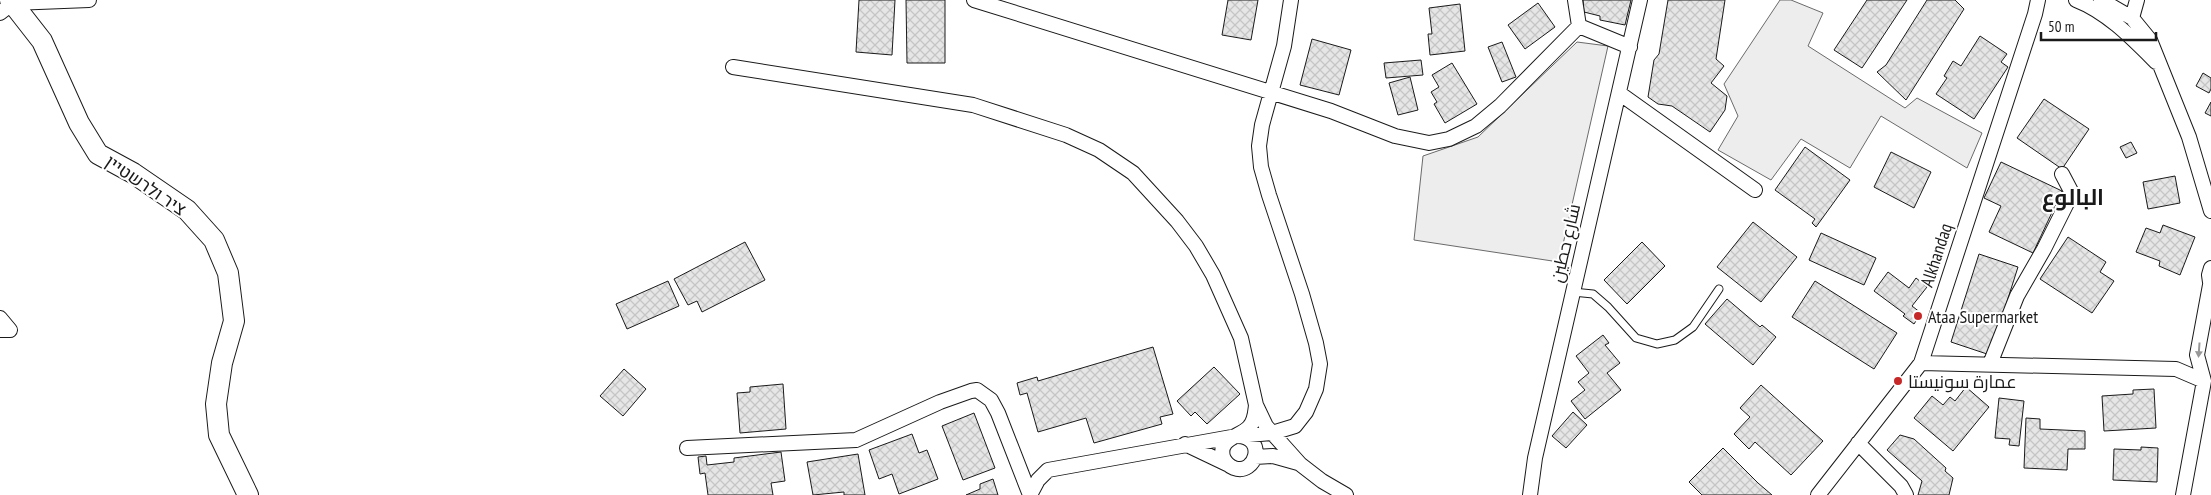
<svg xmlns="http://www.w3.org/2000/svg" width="2211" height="495" viewBox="0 0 2211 495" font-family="'PT Sans Narrow',Cairo,Heebo,sans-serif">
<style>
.parking{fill:#ededed;stroke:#6a6a6a}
.building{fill:url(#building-cross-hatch);stroke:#1a1a1a}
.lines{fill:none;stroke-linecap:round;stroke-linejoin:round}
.service-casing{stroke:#1a1a1a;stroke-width:9}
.minor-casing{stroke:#1a1a1a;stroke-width:16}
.secondary-casing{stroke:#1a1a1a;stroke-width:22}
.service{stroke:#fff;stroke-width:7}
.minor{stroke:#fff;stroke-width:14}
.secondary{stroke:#fff;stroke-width:20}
.oneway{fill:#989898}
.poi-dot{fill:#c62828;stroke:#fff;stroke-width:2}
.labels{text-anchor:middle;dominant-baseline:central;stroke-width:4;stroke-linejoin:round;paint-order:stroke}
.street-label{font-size:18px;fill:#1a1a1a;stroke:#fff}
.poi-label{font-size:18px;fill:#1a1a1a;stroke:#fff;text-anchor:start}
.district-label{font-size:22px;font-weight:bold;fill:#1a1a1a;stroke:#fff}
</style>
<defs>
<pattern id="building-cross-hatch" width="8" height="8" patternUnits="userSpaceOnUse" patternTransform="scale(1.25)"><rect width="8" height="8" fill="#e6e6e6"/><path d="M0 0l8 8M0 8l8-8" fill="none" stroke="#c5c5c5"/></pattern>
</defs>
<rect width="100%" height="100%" fill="#fff"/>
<path class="parking" d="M1780,0H1791L1823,13L1808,46L1905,108L1917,98L1982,133L1967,168L1881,116L1850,168L1801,139L1771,180L1718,150L1738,116L1724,84Z
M1577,42L1608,46L1559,262L1414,240L1423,156L1478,137Z"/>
<path class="building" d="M859,0H895L892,55L856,52Z
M906,0H945V63H907Z
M1228,0H1258L1251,40L1222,35Z
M1583,0H1631L1625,25L1600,20V16L1584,12Z
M1668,0H1725L1716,59L1724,66L1711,83L1727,96L1725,110L1710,132L1672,106L1658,104L1648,97L1654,60L1659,54Z
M1867,0H1907L1862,68L1834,50Z
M1927,0H1955L1964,9L1906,100L1877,72L1886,65Z
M1538,3L1555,27L1525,49L1508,25Z
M1460,4L1465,51L1430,55L1428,34H1432L1429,8Z
M1980,36L2007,54L2001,62L2008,67L1974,119L1936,94L1947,78L1944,76L1953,61L1961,66Z
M1312,39L1351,50L1339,95L1300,85Z
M1502,42L1516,77L1502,82L1488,47Z
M1421,60L1423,75L1386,78L1384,63Z
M1452,63L1477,104L1445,123L1434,104L1437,102L1431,92L1439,87L1432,75Z
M2203,73L2211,78V89L2209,93L2196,86Z
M1410,77L1418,110L1398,115L1389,83Z
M2044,99L2089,129L2062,169L2017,138Z
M2211,102V116L2205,113Z
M2131,142L2137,153L2126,158L2120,147Z
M1805,147L1850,180L1816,227L1812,223L1815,219L1775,190Z
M1891,152L1931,172L1914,208L1874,187Z
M2001,162L2062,191L2033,253L1989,232L2001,206L1984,198Z
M2175,176L2180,203L2148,209L2143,182Z
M1753,222L1797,257L1761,302L1717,267Z
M2163,225L2195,237L2180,275L2159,266L2160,261L2136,252L2146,228L2160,233Z
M1821,233L1876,258L1864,285L1809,260Z
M2068,237L2106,262L2100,272L2114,281L2092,313L2040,279Z
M745,242L765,280L702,312L697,301L688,305L674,279Z
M1642,242L1665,266L1627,304L1604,280Z
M1979,254L2018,267L1990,355L1951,342Z
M1888,272L1909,288L1916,278L1927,287L1912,306L1921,313L1914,324L1903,316L1905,314L1874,291Z
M668,281L679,306L627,329L616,304Z
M1815,281L1897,333L1874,369L1792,317Z
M1727,299L1760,327L1762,325L1776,337L1753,365L1705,324Z
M1603,335L1609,343L1605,345L1620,363L1607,373L1621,390L1585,419L1571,401L1585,390L1578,382L1589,373L1576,356Z
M1153,347L1173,414L1160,417L1162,424L1094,443L1086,418L1038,432L1027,393L1020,395L1017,383L1037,377L1038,381Z
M1214,367L1240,394L1207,424L1195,412L1191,416L1177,401Z
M624,369L646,389L623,416L600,396Z
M783,384L786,429L740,433L737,393L750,392V387Z
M1761,385L1823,441L1791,475L1755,442L1749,449L1734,434L1750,417L1740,408Z
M1966,387L1989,407L1953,451L1914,418L1932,396L1943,405L1950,397L1955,401Z
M2154,389L2156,428L2104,431L2102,396L2133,394V390Z
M1999,398L2024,401L2019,446L2009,445L2010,439L1995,438Z
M1573,412L1587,425L1566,448L1552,436Z
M974,413L995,468L963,480L942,426Z
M2026,418L2040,419V429L2085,431V449H2068L2067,470L2024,468Z
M912,434L919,453L927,450L938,479L899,494L892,474L879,479L869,450Z
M1900,435L1914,439L1946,468L1945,471L1953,478L1949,495H1918L1922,481L1887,450Z
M2141,447L2158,448L2157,482L2113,480L2114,449L2141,450Z
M1723,448L1758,483L1772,495H1702L1689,482Z
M781,452L785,481L771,483L773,495H708L705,473L700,474L698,457L706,456L707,465L734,462V458Z
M858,454L865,495H844V492L813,495L807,462Z
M993,479L998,495H966L980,489V484Z"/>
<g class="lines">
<defs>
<path id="service" d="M1573,292L1593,294L1608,307L1636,338L1657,344L1675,340L1693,327L1719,289"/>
<path id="minor" d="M974,0L1331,111L1395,136L1429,143L1449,139L1476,126L1500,106L1579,26
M1575,0L1579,26L1630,47
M2076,0C2107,12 2132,38 2156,62
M2101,0L2132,18L2150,40L2189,137L2211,211
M0,13L13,3L89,0
M2132,18L2137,0
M733,67L973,105L1066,135L1099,150L1133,173L1177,221L1196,246L1213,275L1241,338L1256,405L1266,426L1300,464L1322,481L1346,495
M1619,93L1755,190
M2211,268L2209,275L2211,289
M0,318L10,330H0
M1921,363L2176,369L2204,381
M1990,364L2017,296L2044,249L2072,193L2062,174
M1238,436C1267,437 1256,476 1234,468C1229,466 1225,462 1223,457C1218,438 1240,437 1249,427C1255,421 1255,413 1256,405
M1858,443L1901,486L1906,495
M1185,444L1229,465
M687,448L856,440L940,402L971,391L977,390L991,400L998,413L1030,495
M1255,457L1273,456L1298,463
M1030,495L1038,480L1048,470L1237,436L1272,433L1295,426L1306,412L1316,389L1320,364L1316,343L1302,294L1269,195L1261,167L1259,146L1262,125L1284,46L1291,0
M1530,495L1535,458L1640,0
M1818,495L1921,363L2035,14L2038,0
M2183,495L2204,381L2197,355L2210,285"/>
<path id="secondary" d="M10,0L42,41L79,123L98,154L133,173L187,210L214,240L228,273L234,321L222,363L216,404L219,435L248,495"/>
</defs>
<use href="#service" class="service-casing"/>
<use href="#minor" class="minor-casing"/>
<use href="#secondary" class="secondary-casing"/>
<use href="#service" class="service"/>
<use href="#minor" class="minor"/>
<use href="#secondary" class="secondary"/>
</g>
<defs><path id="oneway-solid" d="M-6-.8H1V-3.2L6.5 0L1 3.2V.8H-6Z" transform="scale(1.25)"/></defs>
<use class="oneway" href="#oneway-solid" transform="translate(2199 350) rotate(94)"/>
<g class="poi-dot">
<circle cx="1918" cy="316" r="5"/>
<circle cx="1898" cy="381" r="5"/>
</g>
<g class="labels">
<g class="street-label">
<text transform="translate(146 185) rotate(34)">ציר ולרשטיין</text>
<text transform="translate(1565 243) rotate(-77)">شارع حطين</text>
<text transform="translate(1936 255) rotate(-72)">Alkhandaq</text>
</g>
<g class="poi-label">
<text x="1928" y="316">Ataa Supermarket</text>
<text x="1908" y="381">عمارة سونيستا</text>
</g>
<g class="district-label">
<text x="2073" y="197">البالوع</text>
</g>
</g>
<path d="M2041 32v8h115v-8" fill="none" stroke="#1a1a1a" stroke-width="2.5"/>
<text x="2048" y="32" font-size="15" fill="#1a1a1a" stroke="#ffffff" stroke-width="4" paint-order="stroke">50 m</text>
</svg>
